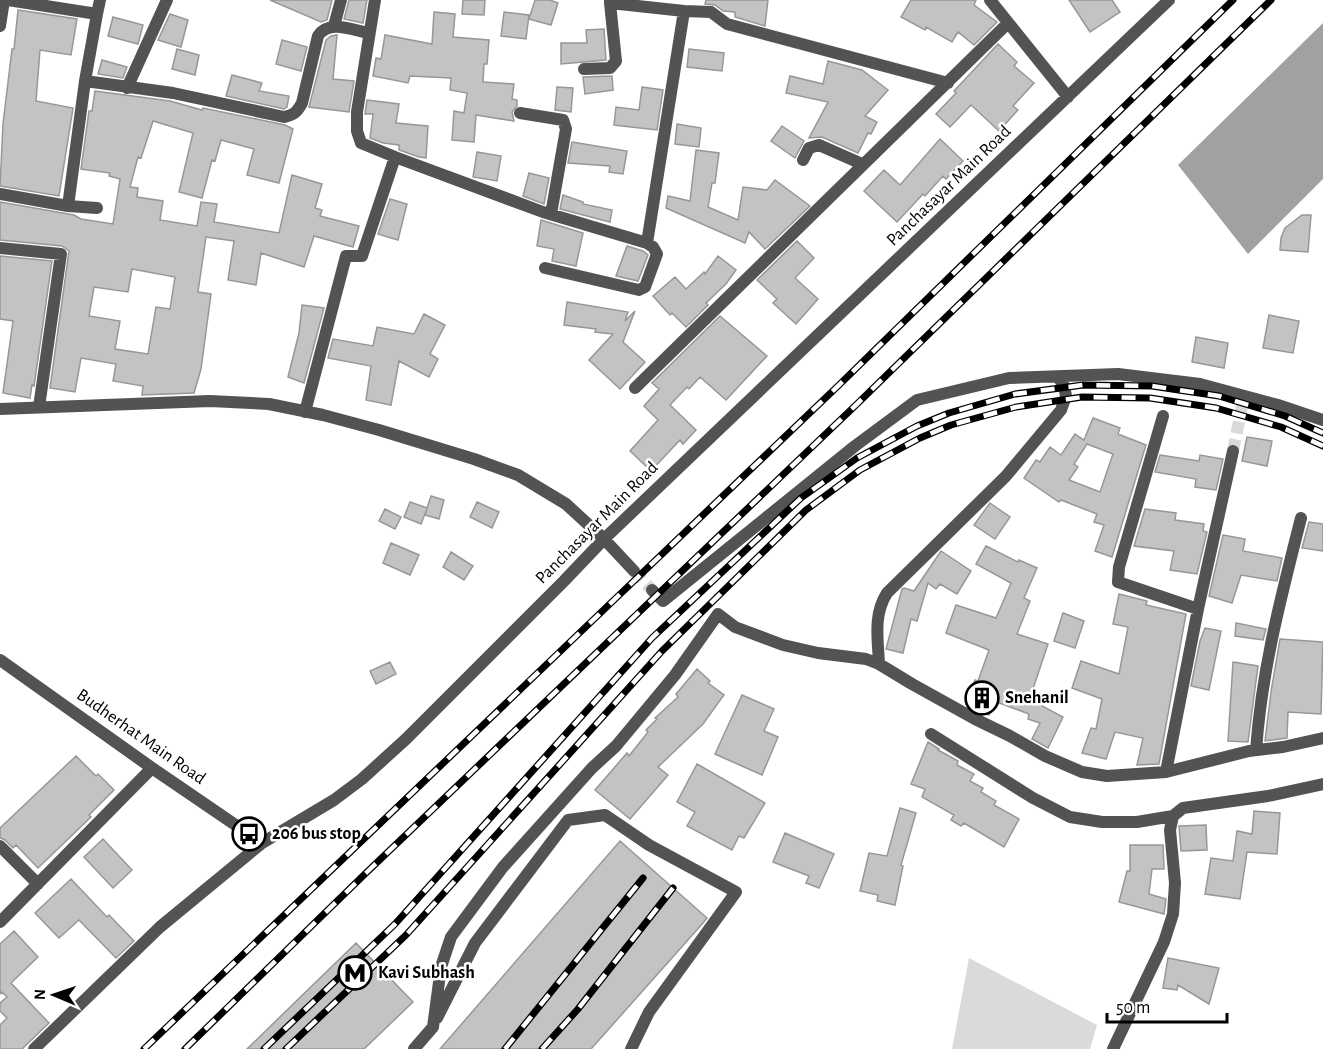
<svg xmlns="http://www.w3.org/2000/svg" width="1323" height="1049" viewBox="0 0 1323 1049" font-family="'Alegreya Sans',sans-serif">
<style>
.green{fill:#dadada}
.water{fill:#a1a1a1}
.building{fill:#c3c3c3;stroke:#979797;stroke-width:1.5;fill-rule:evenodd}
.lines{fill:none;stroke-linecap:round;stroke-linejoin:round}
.minor-tunnel{stroke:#d9d9d9;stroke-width:12;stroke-dasharray:12 6;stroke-linecap:butt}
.minor{stroke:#535353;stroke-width:12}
.rail-casing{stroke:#000;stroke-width:7}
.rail{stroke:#fff;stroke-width:4.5;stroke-dasharray:14;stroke-linecap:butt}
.labels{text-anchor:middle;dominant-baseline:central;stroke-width:5;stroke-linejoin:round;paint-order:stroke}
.street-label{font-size:18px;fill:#000;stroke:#fff}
.poi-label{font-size:18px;font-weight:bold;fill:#000;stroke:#fff;text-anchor:start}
</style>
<rect width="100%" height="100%" fill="#fff"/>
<path class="green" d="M969,958L1097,1025L1090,1049H952Z"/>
<path class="water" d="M1323,23V179L1248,254L1178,165Z"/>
<path class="building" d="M270,0H332L327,20L321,22Z
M349,0H367L363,23L344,19Z
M463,0H485L484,15L462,14Z
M535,0H550L558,3L551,25L529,19Z
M706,0H768L765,26L735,17V12L723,11L715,5L705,4Z
M911,0H976L974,5L997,22L974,45L958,32L952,42L926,27L925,30L901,17Z
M1069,0H1112L1120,12L1090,32Z
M18,10L77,19L71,55L40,50L36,101L73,108L59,196L0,186L3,124L12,49H14Z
M434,12L455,14L453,37L489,40L487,64H484L483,82L514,84L512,99L517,100V106L512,112L514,121L476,115L474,142L452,140L454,111L464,113L467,93L450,90L451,78L410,76L408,83L373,76L376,58L381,59L385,35L432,44Z
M504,12L529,15L526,39L501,36Z
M170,14L188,20L181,47L158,40Z
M113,17L143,25L138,44L108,36Z
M604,29L606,60L561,64V43H587L586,30Z
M337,35L333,79L354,81L349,112L309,107L326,40L331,36Z
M282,40L307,47L301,71L276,64Z
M998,44L1017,62L1014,66L1034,83L1013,106L1018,110L999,131L971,105L950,127L936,114L956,93L954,91Z
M177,49L199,55L195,75L172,69Z
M689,49L724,53L722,71L687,67Z
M102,60L127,67L123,78L98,74Z
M828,61L862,70L888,90L865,116L877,122L871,134L868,133L858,153L822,137L809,138L828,102L786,93L790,76L823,84Z
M232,75L262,83L259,91L289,96L287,107L284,109L226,96Z
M612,76L613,90L585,94L583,77Z
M557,87L573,88L571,112L555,110Z
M642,87L663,90L657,130L614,125L616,107L639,110Z
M95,91L170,101L202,110L203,108L285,125L293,129L279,183L247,175L254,149L221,140L215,161L212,160L202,198L179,192L193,133L153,121L141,158L138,157L130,187L138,188L137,197L163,201L160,220L197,226L201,202L217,204L214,222L279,233L292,175L322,184L315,208L322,210L320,216L359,226L353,247L314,236L304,267L261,253L256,285L228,280L234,241L206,237L198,292L211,294L201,369L194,393L142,395L143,386L113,381L116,364L81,358L75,392L50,388L69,251L62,246L0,240V202L74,215L81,219L113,224L120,179L109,176L110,173L81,169L89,111H92ZM132,269L175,277L170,309L156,307L148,354L115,349L120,321L89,316L94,287L128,292Z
M367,100L399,104L396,123L428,126L426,158L419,157L399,150V145L383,143L370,138L373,114H365Z
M677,124L701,128L699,147L675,144Z
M782,126L804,141L795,158L771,141Z
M940,139L963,161L946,179L943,176L925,196L923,194L897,222L864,191L884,170L900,185Z
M572,142L627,151L623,174L609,172L610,166L568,163Z
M696,150L719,153L715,183H712L708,207L738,220L743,187L767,190L775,180L810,206L765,249L749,232L745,243L666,208L668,196L690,201Z
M477,152L501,156L497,181L473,177Z
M529,173L549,178L544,204L523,196Z
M563,195L583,202V204L612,210L610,222L560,209Z
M390,199L407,204L398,240L378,234Z
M1302,215H1311L1308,252L1280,250L1281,238L1285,228Z
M541,220L583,233L576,266L552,261L554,249L537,246Z
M797,241L814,258L795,278L818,299L796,324L773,303L777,299L757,280Z
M627,246L643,251L648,255L638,281L616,276Z
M0,256L52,261L34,386L32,385L30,398L3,393L13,321L0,319Z
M718,256L736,270L726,284L706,303L708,305L686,327L672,313L670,315L653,296L675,277L686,289L704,272L705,274Z
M567,302L628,312L625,321L635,311L623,342L645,362L620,389L589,360L613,334L595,332L596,329L564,325Z
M302,305L324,308L304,383L288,377L299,333Z
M424,314L445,325L430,354L438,359L429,377L399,361L391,405L366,400L371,366L328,358L333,339L373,346L377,327L414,334Z
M1269,315L1299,321L1293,353L1263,348Z
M720,316L767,356L726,400L700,377L689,389L687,387L670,405L696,430L683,444L680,440L651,471L630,451L658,420L644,406L659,389L652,383Z
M1196,337L1228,343L1224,368L1192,362Z
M1093,418L1120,428L1118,434L1146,445L1112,557L1095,551L1104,525L1094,522L1097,514L1061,500L1059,502L1024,478L1036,460L1040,462L1050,447L1061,455L1075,434L1084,440ZM1087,444L1113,454L1100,492L1069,480L1078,467L1074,464Z
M1247,437L1272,441L1267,466L1242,461Z
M1160,455L1199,461L1200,455L1223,459L1216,490L1195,487L1196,479L1155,472Z
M431,496L444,500L439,519L425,515L427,509L421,524L404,517L410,502L427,508Z
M477,502L499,512L492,528L470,517Z
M990,503L1010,517L995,539L974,525Z
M385,509L401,517L395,529L379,521Z
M1145,509L1176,513L1175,520L1204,524L1203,531L1207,532L1197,574L1170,570L1174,551L1134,546Z
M1309,522L1323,524V551L1302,548Z
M1223,535L1245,539L1243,551L1282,558L1277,581L1241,575L1232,603L1209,596Z
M391,543L419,555L410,575L383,563Z
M986,546L1018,562L1019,560L1037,568L1024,598L1030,601L1017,634L1048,644L1030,698L1043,703L1042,706L1063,717L1048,748L1032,739L1040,723L1028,719L1029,714L994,701L989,715L966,704L975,680L978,681L989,650L946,633L956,605L996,618L1011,583L976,564Z
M941,551L971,571L957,594L940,584L936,589L928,583L917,621L911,619L903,653L886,649L902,589L904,588L914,591Z
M451,552L473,566L464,580L443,567Z
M1119,594L1147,601L1146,605L1186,614L1159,764L1137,765L1143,738L1115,732L1106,759L1082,753L1091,728L1096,729L1102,699L1072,688L1081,661L1119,674L1128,627L1113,624Z
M1063,613L1084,621L1075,648L1054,641Z
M1236,623L1266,629L1263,640L1235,636Z
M1205,628L1221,631L1209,690L1191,686L1200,641Z
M1280,639L1323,642L1321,714L1288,712L1287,738L1265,741L1271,692Z
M390,662L396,674L376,684L370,671Z
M1233,662L1258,666L1248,742L1228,741Z
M697,669L710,681L708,683L724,695L703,724L658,767L668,775L630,819L595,790L627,753L629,756L648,732L646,730L657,719L655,718L678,697L676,694Z
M742,695L774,709L764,731L778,737L762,775L715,754Z
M928,742L939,749L938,750L958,761L957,765L974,774L970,781L983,788L981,792L996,801L994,805L1019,819L1004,847L964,823L961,826L951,820L954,815L922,797L925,789L911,784Z
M76,756L96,776L98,774L114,790L89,815L91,817L38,868L16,845L13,848L5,840L0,838V828Z
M697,764L765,803L744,838L739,836L732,850L687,826L695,812L677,802Z
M900,808L916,813L901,865L903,866L895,905L877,901L878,895L860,891L869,853L887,856Z
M1254,811L1280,813L1277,854L1247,852L1240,899L1205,894L1211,858L1233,861L1237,831L1252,834Z
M1206,825L1207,850L1181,851L1179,826Z
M785,833L834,854L819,888L806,883L809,876L773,862Z
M103,839L132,870L113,888L84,857Z
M620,841L707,918L703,923L591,1049H440Z
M1130,845H1163L1164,869H1152L1149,894L1166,899L1164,914L1119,902L1127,871H1130Z
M71,879L107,917L109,915L134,941L116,958L79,920L59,938L35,913Z
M14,931L38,957L11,983L49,1023L22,1049H0V1025L7,1018L0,1011V1003L7,997L2,992L0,994V944Z
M356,943L413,1002L364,1049H247Z
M1168,958L1219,968L1209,1004L1178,985L1177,990L1163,988Z"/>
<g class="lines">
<path class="minor-tunnel" d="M1233,451L1244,396
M634,571L652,590"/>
<path class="minor" d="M375,0L357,112V131L361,143L395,157L543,212L647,243L653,247L657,254L645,287L639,290L545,268
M610,0V3L684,11
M990,0L1068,97
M97,14L100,0
M0,26L4,0
M334,26L341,0
M584,69L610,68L616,61L610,3
M85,81L173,93L284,117C294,115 297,112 302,103L318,36C329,19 352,30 369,33
M127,88L167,0
M520,113L563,120L566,129L551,214
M803,160L809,148L819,145L862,164
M0,194L68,206L85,81L97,14L8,0
M68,206L97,208
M647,243L684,11L711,12L727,24L948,83
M0,248L61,254L39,407
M635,388L1007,24
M0,409L210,401L269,404L323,415L379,430L474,459L518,475L566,504L604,539L634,571
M305,412L346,256H362L395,157
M1163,416L1119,567L1118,582L1198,609
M652,590L663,601L855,446L917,400L1009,378L1118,374L1200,384L1278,405L1323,420
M0,660L152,768L262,843
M879,664C878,639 873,615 887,593L1006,476L1061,410L1066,396L1064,386L1058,377
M931,734L1033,798L1070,817L1102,822H1137L1173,816
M1256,750C1262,668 1281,597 1301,518
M1166,772L1198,609L1233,451
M0,846L38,884
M0,922L152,768
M437,1018L475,943L568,820L605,815L649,845L736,892L649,1012L631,1049
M34,1049L160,927L262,843L334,800L362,779L406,739L564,581L604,539L1169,0
M414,1049L433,1027L441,967L451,937L503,867L592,768L616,746L675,675L718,614L735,627L783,645L818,653L866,659L879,664L912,684L975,719L1010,736L1045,756L1082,772L1107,776L1166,772L1249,751L1283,747L1323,738
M1113,1049L1164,942L1173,914L1175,883L1170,830L1173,816L1183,808L1268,796L1323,784"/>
<defs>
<path id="rail" d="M144,1049L839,385L1233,0
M185,1049L367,872L857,404L1271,0
M264,1049L395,924L652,638L801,498L857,458L917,426L949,413L1015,394L1083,385L1152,386L1219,396L1285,416L1323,433
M286,1049L406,935L662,651L806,510L860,470L920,438L951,425L1016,407L1082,397L1150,398L1216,408L1281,427L1323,446
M505,1049L643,878
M542,1049L578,1009L673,888"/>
</defs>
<use href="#rail" class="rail-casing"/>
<use href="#rail" class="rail"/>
</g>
<defs>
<symbol id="building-ring" viewBox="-11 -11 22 22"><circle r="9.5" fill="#fff" stroke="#000" stroke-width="1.5"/><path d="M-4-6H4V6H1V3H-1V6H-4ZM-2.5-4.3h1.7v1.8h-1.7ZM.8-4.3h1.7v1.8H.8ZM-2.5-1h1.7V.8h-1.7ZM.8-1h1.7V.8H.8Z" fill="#000"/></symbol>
<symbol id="bus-ring" viewBox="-11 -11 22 22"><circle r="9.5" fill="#fff" stroke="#000" stroke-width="1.5"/><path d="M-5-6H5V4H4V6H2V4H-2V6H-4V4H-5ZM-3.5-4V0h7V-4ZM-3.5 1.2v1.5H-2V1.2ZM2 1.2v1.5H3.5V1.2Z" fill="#000"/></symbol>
<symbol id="metro-ring" viewBox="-11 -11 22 22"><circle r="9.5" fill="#fff" stroke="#000" stroke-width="1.5"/><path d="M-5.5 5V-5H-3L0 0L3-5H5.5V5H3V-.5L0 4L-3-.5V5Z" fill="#000"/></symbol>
</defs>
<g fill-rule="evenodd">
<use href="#building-ring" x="963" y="679" width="38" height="38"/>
<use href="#bus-ring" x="230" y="815" width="38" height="38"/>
<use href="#metro-ring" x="336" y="954" width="38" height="38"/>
</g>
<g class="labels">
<g class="street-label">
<text transform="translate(949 186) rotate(-44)">Panchasayar Main Road</text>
<text transform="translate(597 523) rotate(-45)">Panchasayar Main Road</text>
<text transform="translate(141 737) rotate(35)">Budherhat Main Road</text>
</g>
<g class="poi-label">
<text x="1005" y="698">Snehanil</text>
<text x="272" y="834">206 bus stop</text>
<text x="378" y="973">Kavi Subhash</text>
</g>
</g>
<g transform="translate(54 995) rotate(272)" stroke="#ffffff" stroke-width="4.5" paint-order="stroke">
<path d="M0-4.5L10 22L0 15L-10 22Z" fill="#000000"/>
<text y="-9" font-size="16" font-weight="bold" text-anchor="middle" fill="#000000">N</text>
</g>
<path d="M1107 1013v9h120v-9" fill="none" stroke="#000000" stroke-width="3"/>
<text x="1116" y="1013" font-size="18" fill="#000000" stroke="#ffffff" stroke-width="4.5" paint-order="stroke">50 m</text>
</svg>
